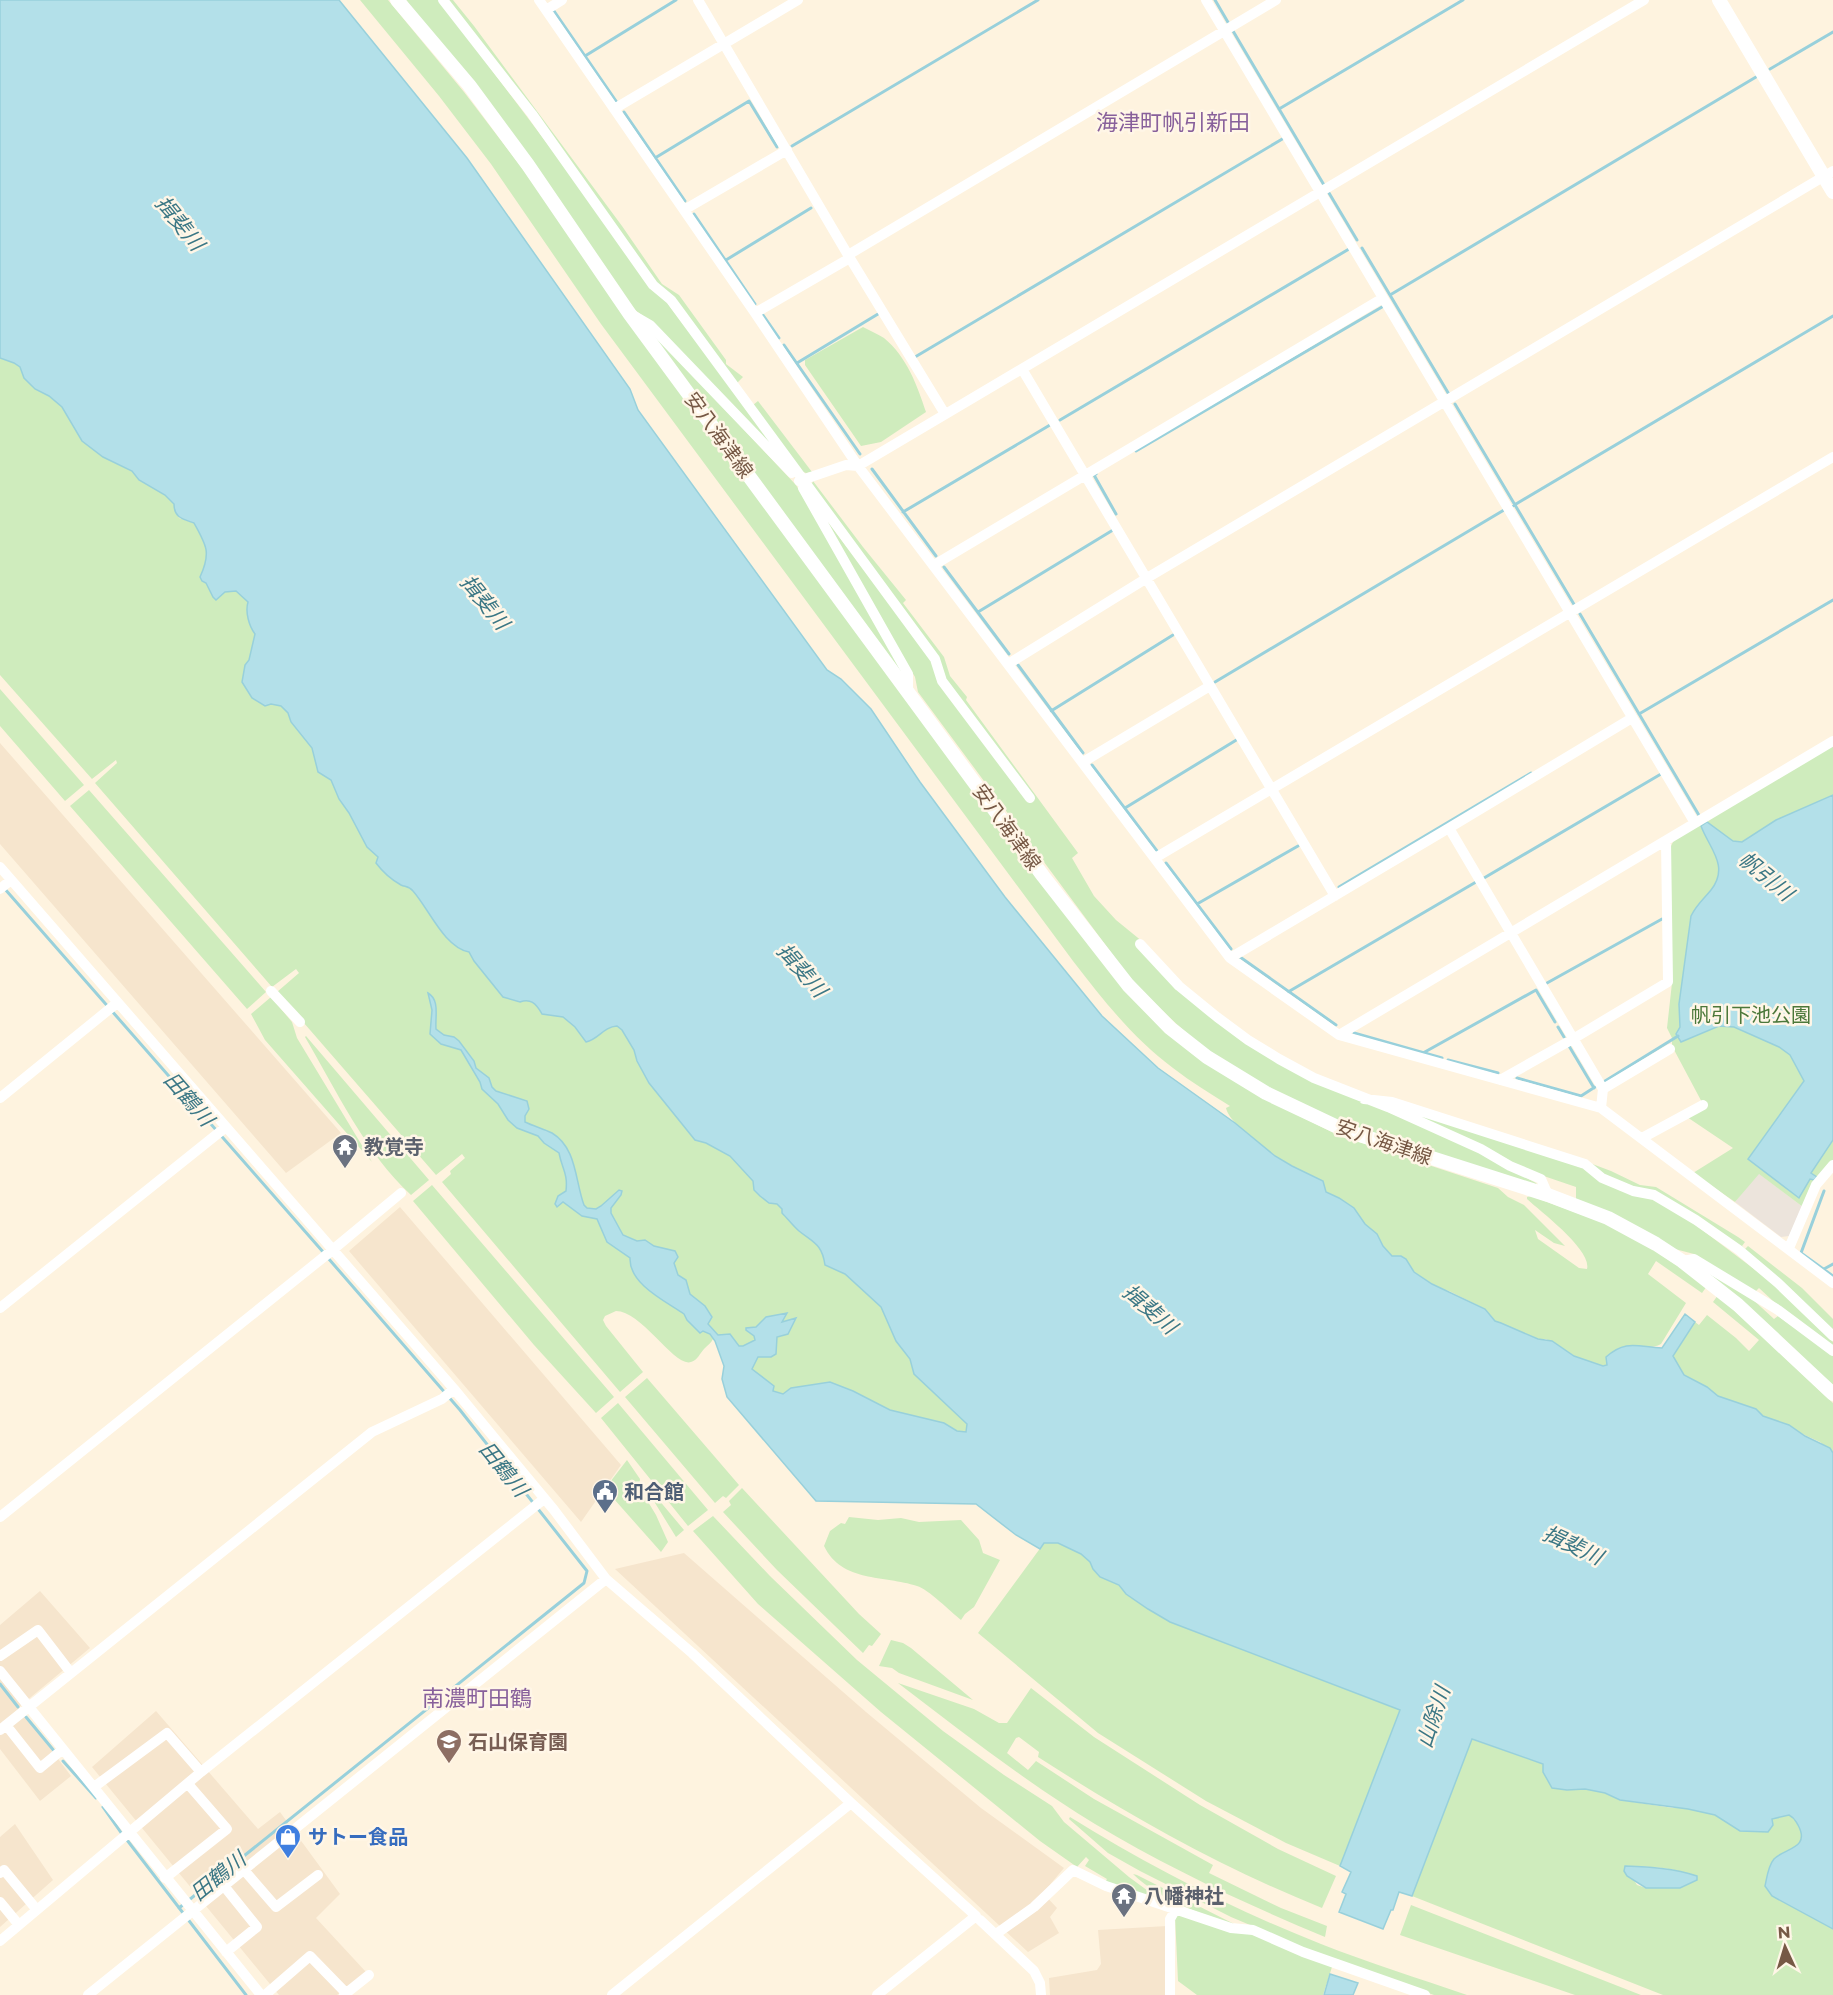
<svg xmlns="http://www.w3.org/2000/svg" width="1833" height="1995" viewBox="0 0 1833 1995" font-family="Montserrat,'Noto Sans JP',sans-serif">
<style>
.residential{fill:#f6e5cd}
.industrial{fill:#ece4dc}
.green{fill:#cfecbd;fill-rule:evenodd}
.water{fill:#b3e0e9;stroke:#98d0db;stroke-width:1.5}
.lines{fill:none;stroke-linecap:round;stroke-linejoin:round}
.stream{stroke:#98d0db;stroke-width:3}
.street{stroke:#fff;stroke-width:10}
.secondary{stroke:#fff;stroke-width:14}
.labels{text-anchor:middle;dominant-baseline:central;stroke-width:5;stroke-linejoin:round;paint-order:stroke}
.street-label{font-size:20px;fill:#765845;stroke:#fff6e7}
.park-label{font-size:20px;fill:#4b783a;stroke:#fff6e7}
.worship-label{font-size:20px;font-weight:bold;fill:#5b616d;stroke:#fff6e7;text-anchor:start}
.service-label{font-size:20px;font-weight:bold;fill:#4e5e75;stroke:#fff6e7;text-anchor:start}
.education-label{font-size:20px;font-weight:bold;fill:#785e54;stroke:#fff6e7;text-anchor:start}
.shop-label{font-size:20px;font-weight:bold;fill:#366cbe;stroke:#fff6e7;text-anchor:start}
.water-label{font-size:21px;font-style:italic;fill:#3b7785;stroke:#fff6e7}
.quarter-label{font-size:22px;fill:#88609b;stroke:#fff6e7}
</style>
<rect width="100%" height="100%" fill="#fef3df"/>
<path class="residential" d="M0,743L341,1133L286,1173L0,844Z
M400,1207L621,1465L581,1522L349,1251Z
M684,1553L866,1712L981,1808L1064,1868L1043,1893L1057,1908L1050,1917L1059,1933L1028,1952L615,1569Z
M40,1591L90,1648L19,1707L71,1776L40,1801L0,1749V1625Z
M156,1711L258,1829L280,1812L340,1894L316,1918L366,1972L337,1995H279L92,1767Z
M15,1824L53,1880L0,1927V1837Z
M1167,1926L1165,1995H1050L1049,1978L1097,1970L1101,1964L1098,1930Z"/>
<path class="industrial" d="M1758,1173L1803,1207L1789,1236L1781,1237L1735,1202Z"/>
<path class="green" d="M360,0H388L464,92L522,168L1127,992L1159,1026L1195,1056L1263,1098L1338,1135L1498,1188L1508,1197L1524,1205L1565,1246L1554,1243L1535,1230L1538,1239L1579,1268L1587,1269C1592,1250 1541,1212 1527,1199V1197L1531,1196L1604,1223L1650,1247L1707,1286L1702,1293L1656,1261L1648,1274L1686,1303L1661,1344C1645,1353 1633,1337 1616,1354C1612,1358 1609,1360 1607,1365H1595L1583,1361L1546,1339H1538L1501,1323L1495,1321L1485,1309L1449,1291L1440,1289L1414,1272L1409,1265L1392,1256L1348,1204L1326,1192L1323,1181C1313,1176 1302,1172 1292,1167C1277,1158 1229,1125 1226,1108L1230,1106C1211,1094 1191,1082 1173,1068C1133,1038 1103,1000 1073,961L601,324L491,164L439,96Z
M406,0H439L790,466L654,324L635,310Z
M446,0H453L474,26L622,226L662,284L679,295L726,360V364L743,377L737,383L651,279Z
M863,327C870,331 878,334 884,338C907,357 917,385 926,412L881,442L861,446L805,365V360Z
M653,333L796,485L905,672L904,676L652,334Z
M0,349L32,374L49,396L62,407L82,441L103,457L132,471L139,480L165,495L174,504L179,518L194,523L615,1012L848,1264L965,1416L978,1438L783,1399L755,1377L751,1365L713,1339C711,1343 708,1345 704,1349C700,1353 698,1360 691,1362C675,1368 642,1311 616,1311L605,1316L603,1320L606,1326L643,1372L620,1392L442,1182L451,1174L450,1171L465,1158L462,1154L436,1175L277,992L299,973L296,969L272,987L95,783L117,763L116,760L92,779L0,675Z
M758,401L812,472L806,473L801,471L753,405Z
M813,481L863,547L906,600L903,603L944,657L950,676L967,697L966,700L1078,853L1072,858L1094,896L1116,920L1143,942L1216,1021L1386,1111L1479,1152L1536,1183L1537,1186C1435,1154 1329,1126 1237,1070C1195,1044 1160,1010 1127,974L918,692L915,677L813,502L944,676L811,486Z
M0,689L84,785L65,801L0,726Z
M1833,745V1161L1803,1207L1759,1174L1735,1202L1693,1173L1733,1148L1687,1117L1705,1108L1672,1046V1038L1667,1028L1672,983L1670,848L1674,840Z
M89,790L266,992L247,1009L70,806Z
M271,997L292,1022L297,1038L372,1162L265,1040L251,1014Z
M306,1036L429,1180L411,1195C366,1154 336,1090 305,1037Z
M1395,1107L1583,1168L1650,1197L1693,1223L1774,1284L1833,1342V1347L1787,1314L1759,1288L1755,1292L1694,1254L1671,1248L1576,1200V1187L1517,1167Z
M1587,1162L1611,1171L1640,1185L1656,1187L1738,1237L1745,1242L1742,1246L1745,1249L1748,1246L1802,1288L1833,1319V1332L1698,1218L1602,1176Z
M432,1185L614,1397L596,1413L534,1345L413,1201Z
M1710,1272L1749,1296L1774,1319L1778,1316L1833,1355V1385L1708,1274Z
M1718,1295L1833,1403V1453L1820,1442L1763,1416L1756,1409L1718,1396L1707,1387L1684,1375L1673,1356L1695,1322L1699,1325L1707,1315L1736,1338L1749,1351L1759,1340L1713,1302Z
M647,1378L739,1485L726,1498L723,1496L715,1503L625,1397Z
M618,1403L708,1510L688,1526L601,1418Z
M627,1460L640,1479L639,1487L656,1515L668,1542L661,1552L614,1499L615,1495L607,1486Z
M648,1487L684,1530L676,1537L647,1490Z
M742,1488L859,1614L881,1634L872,1646L869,1645L863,1653L777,1570L723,1512L731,1505L729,1501Z
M713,1516L770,1576L857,1660L943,1731L1004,1775L1052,1806L1064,1822L1129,1877L1159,1899L1105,1882L1107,1879L1085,1866L1089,1860L1086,1857L1077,1867L1040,1841L881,1712L758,1604L693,1531Z
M849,1517L878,1520L901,1518L919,1522L961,1520L979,1540L983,1553L1000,1560L974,1607L965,1614L961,1620C951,1612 928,1589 917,1586C884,1575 842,1583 824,1546L830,1531L841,1523L845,1524Z
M1044,1543H1058L1081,1554L1090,1562L1093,1569L1100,1577L1119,1585L1126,1594L1148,1609L1170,1622L1400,1710L1340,1866L1286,1843L1206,1801L1098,1733L978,1633Z
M891,1640L903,1643L911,1648L973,1700L899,1673L892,1668L879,1666Z
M898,1683L974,1709L999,1723H1007L1031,1688L1094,1737L1200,1805L1278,1849L1336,1876L1322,1908C1222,1868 1128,1815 1038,1757L1039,1752L1019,1737L1016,1738L1007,1753L1028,1770L1036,1761L1094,1799L1213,1865L1209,1873L1281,1908L1327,1926L1325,1937C1246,1904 1168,1868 1095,1824C1026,1782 962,1732 898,1683Z
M1471,1739L1543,1764L1567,1790L1585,1788L1605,1793L1620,1800L1673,1808L1762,1807L1833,1825V1995H1663L1412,1896ZM1625,1866C1647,1867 1679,1866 1697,1879L1680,1888H1646L1637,1885Z
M1070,1817C1149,1866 1234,1910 1321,1944C1369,1963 1418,1978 1467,1995H1434L1316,1953L1231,1917L1140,1871L1108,1853L1069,1819Z
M1133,1874L1137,1875L1238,1926C1201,1914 1161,1901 1133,1874Z
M1411,1905L1641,1995H1575L1400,1935Z
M1177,1913L1224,1923L1332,1967L1323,1995H1197L1178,1981L1175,1916Z"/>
<path class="water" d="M0,0H339L467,158L630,389L638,410L827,670L841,679L871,709L920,782L1005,897L1102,1016L1158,1068L1235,1123L1275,1156L1292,1166L1323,1181L1326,1192L1339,1198L1354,1208L1365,1224L1377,1234L1383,1246L1392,1256H1401L1406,1259L1414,1272L1432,1284L1485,1309L1495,1321L1501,1323L1538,1339L1552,1341L1574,1356L1603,1366L1607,1365L1606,1357C1626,1339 1638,1347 1662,1348L1685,1314L1695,1322L1673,1356L1684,1375L1707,1387L1718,1396L1756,1409L1763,1416L1789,1425L1805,1436L1830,1448L1833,1453V1929L1772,1896L1765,1886C1767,1877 1768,1866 1774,1859C1784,1848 1811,1849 1798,1825C1795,1820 1795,1818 1789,1815L1772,1819L1773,1825L1768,1832L1740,1831L1715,1815L1688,1809L1620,1800L1605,1793L1585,1789L1567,1790L1552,1788L1543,1772V1764L1472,1739L1412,1896L1399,1892L1393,1910H1391L1383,1929L1339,1912L1346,1894L1342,1892L1351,1872L1340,1866L1400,1710L1170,1622L1148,1609L1126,1594L1119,1585L1100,1577L1093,1569L1090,1562L1081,1554L1058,1543H1044L1040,1549L1016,1535L976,1504L816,1501L727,1397L722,1379L724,1366L715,1341L710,1334L703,1331L700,1333L687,1320L684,1314C665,1301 629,1284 630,1258L607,1242L597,1219L582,1216L563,1202L557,1207L555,1204L558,1196L566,1191C568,1173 562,1169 559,1153L544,1143L538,1136L517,1128L508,1120L498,1104L482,1089L480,1082L461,1050L441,1044L430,1034L432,1010L428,993C440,1000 435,1016 436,1029L444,1035L454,1037L459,1041L474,1061L476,1068L489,1078L492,1087L496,1091L527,1101L529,1109L525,1116V1122C533,1126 544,1129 552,1133C577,1148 575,1181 584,1205L587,1208L596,1209L601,1206L619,1190L622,1191L621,1195L611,1208V1213L623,1235L637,1241L645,1240L654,1246L675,1251L678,1257L674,1263L678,1275L686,1280L690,1294L705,1306L712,1317L708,1324L718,1335L730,1334L739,1346H743L755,1340L754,1336L746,1330V1328L756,1327L766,1317L787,1313L782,1322L796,1318L788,1334L777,1337L776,1354L771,1357H758L752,1369L774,1386L773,1391L783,1394L791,1388L830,1382L853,1391L890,1410L944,1423L957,1431L966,1432L967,1424L914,1374L910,1359L896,1341L881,1307L845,1274L825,1265C822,1244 814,1243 799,1231C793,1226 788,1219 782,1213V1209L777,1204L769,1203L760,1196L754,1190L753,1181L730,1156L706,1143L695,1140L649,1083L637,1061L634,1050L622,1030L617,1026C603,1027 599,1039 586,1042L575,1027L563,1017L542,1014C536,1003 530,998 520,1002L503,997L474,961L469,952C444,947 429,909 413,891C409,886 405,887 401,885C392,880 382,871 376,863L378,857L367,847L349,813L339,799L331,780L318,772L312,748L291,722L288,713L281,706L271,704L265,706L252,698L242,682L245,665L249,660L255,634C249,626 245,612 248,602L236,591L225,592L216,600L213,597L206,583L202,581L200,577C211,553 207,546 194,523C183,519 174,518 174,504L165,495L139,480L132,471L103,457L82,441L62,407L49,396L35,389L24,378L20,367L14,363L0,358Z
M1833,795V1140L1811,1173L1817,1177L1814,1180L1810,1179L1799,1198L1748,1159L1804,1081L1790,1055L1779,1047L1734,1027L1719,1026L1681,1042L1676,1034L1680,1027L1679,1004L1691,916C1697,904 1703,900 1711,890C1730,866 1709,848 1701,826L1707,822L1733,841L1742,842L1776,820Z
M1625,1866C1649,1867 1674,1868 1697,1876V1880L1680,1888H1646L1627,1876L1624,1871Z
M1330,1974L1358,1983L1353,1995H1324Z"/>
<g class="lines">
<path class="stream" d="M1215,0L1229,24
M554,11L616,101
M1233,31L1324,185
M585,56L676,0
M1770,69L1833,32
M1279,109L1463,0
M624,112L685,201
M792,146L1038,0
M655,158L749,101L777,147
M1329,193L1357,240
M694,214L755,304
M1362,248L1450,396
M726,260L811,208
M1390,295L1756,77
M763,315L779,338
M784,345L860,454
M915,357L1284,138
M797,363L878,314
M1455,404L1575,606
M1060,420L1349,249
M1136,451L1382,307
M872,469L936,556
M1096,474L1094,475L1116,514
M1511,507L1833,316
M903,512L1050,425
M944,567L1009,654
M978,612L1113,530
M1580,614L1700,817
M1018,665L1083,753
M1215,682L1504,510
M1051,711L1173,635
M1639,714L1833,600
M1092,765L1157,851
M1125,808L1238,739
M1166,863L1231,949
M1484,878L1661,774
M1339,887L1531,773
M4,888L324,1253
M1197,904L1298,846
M1240,957L1336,1025
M1547,983L1662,919
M1288,992L1476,882
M1558,1027L1564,1037
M1354,1033L1442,1058
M1569,1046L1594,1088
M1423,1053L1536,990L1555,1022
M1448,1060L1498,1073
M1517,1078L1581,1096L1595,1087
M1605,1081L1678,1036
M1824,1191L1801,1253L1833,1276
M1824,1269L1833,1264
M0,1684L18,1707
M26,1717L55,1752
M63,1761L96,1798
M103,1807L122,1834
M127,1840L246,1995
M179,1908L584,1583L587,1571L460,1410L328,1258"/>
<path class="street" d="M443,0L532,114L653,285L671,300L935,659L942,681L1030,798
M539,0L755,313L858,466L1230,958L1339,1035L1601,1108L1833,1283
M698,0L848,255L945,414
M1206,0L1695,823
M546,10L562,0
M614,109L798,0
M684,210L787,150
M848,255L1276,0
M755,313L850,258
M631,314L650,325L792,473
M1022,369L1335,896
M799,481L846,465L858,466L1644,0
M803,488L908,674V691
M934,565L1383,298
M1008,664L1147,578L1833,171
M1083,762L1210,686
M1449,828L1632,718
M1155,858L1833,457
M0,867L454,1389L554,1510L606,1579L692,1653L851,1803L976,1916L877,1995
M0,889L11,880
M1140,944L1179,986L1217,1017L1248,1040L1279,1059L1314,1078L1388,1107L1481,1149L1510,1166L1541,1179L1548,1195
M1230,958L1449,828L1603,1089L1601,1108
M271,991L300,1022
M1339,1035L1833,741
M1500,1080L1573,1039L1668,982L1666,841
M1603,1089L1670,1049
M0,1098L117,1003
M1364,1099L1392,1102L1585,1164L1602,1178L1633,1191L1654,1195L1696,1220L1739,1250L1778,1283L1833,1336
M1642,1138L1703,1105
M1789,1248L1816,1185L1833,1165
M1682,1261L1694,1259L1778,1310L1833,1351
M0,1308L226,1127
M0,1517L330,1252L401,1193
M0,1656L38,1630L71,1673
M0,1671L261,1995
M6,1725L40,1768L63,1749
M0,1730L372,1432L442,1399L454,1389
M94,1787L167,1733L201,1772
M244,1870L276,1907L318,1875
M0,1873L4,1870L37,1910
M165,1878L227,1829L188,1784
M224,1886L257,1927L226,1952
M0,1902L19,1925
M980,1920L1034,1971L1040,1983L1041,1995
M996,1934L1034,1907L1073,1870L1106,1886L1231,1928L1253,1930L1303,1952L1425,1995
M0,1941L201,1772L544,1499
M88,1995L606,1579
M265,1995L310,1956L346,1993
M344,1995L369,1975
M612,1995L851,1803
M1170,1995V1919L1176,1909"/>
<path class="secondary" d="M397,0L469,85L528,165L629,313L1043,876L1128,985L1170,1028L1207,1057L1266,1093L1344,1130L1548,1195L1608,1218L1656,1244L1682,1261L1738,1305L1833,1394
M1719,0L1833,192"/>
</g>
<defs>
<symbol id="temple-pin" viewBox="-11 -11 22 30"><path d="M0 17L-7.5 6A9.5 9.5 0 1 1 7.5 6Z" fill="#6b7280" stroke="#fff6e7"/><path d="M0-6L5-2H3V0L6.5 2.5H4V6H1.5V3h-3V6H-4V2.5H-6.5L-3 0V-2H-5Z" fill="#fff"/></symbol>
<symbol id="civic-pin" viewBox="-11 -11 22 30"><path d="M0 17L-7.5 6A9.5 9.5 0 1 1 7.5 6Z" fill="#5c6f8a" stroke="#fff6e7"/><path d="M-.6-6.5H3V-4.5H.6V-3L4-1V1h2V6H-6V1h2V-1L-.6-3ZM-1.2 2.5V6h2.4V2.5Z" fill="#fff"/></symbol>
<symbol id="school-pin" viewBox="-11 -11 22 30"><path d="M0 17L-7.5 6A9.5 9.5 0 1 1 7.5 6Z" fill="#8d6e63" stroke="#fff6e7"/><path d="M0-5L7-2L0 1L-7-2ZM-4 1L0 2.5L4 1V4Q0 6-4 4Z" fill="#fff"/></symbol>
<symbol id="shop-pin" viewBox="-11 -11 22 30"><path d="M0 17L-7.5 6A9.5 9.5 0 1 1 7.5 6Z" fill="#3f7fe0" stroke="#fff6e7"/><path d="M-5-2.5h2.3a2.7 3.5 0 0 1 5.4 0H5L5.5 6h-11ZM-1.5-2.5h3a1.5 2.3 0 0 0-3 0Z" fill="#fff"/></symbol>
</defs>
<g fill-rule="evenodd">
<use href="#temple-pin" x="330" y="1132" width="30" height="40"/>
<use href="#civic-pin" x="590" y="1477" width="30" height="40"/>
<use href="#school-pin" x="434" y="1727" width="30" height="40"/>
<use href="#shop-pin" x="273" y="1822" width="30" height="40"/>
<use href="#temple-pin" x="1109" y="1881" width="30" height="40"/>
</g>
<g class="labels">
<g class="street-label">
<text transform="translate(719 435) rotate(54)">安八海津線</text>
<text transform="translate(1007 827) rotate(54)">安八海津線</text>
<text transform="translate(1384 1142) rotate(19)">安八海津線</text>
</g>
<g class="park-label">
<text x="1751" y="1015">帆引下池公園</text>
</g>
<g class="worship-label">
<text x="364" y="1147">教覚寺</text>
<text x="1144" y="1896">八幡神社</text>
</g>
<g class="service-label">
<text x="624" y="1492">和合館</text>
</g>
<g class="education-label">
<text x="468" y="1742">石山保育園</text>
</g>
<g class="shop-label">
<text x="308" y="1837">サトー食品</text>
</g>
<g class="water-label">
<text transform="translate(180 223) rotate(51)">揖斐川</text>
<text transform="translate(485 602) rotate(51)">揖斐川</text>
<text transform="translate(1766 876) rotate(40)">帆引川</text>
<text transform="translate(802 970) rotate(49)">揖斐川</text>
<text transform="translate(189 1099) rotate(49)">田鶴川</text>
<text transform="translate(1150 1309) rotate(41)">揖斐川</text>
<text transform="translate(504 1469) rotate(51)">田鶴川</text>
<text transform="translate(1573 1545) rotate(25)">揖斐川</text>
<text transform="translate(1433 1717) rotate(-72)">山除川</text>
<text transform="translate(218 1876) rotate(-39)">田鶴川</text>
</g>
<g class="quarter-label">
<text x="1173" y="122">海津町帆引新田</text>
<text x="477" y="1698">南濃町田鶴</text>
</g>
</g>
<g transform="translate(1785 1947) rotate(356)" stroke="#fff6e7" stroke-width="4.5" paint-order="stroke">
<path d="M0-4.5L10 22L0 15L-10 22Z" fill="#765845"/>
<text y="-9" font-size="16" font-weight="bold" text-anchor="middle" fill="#765845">N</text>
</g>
</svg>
